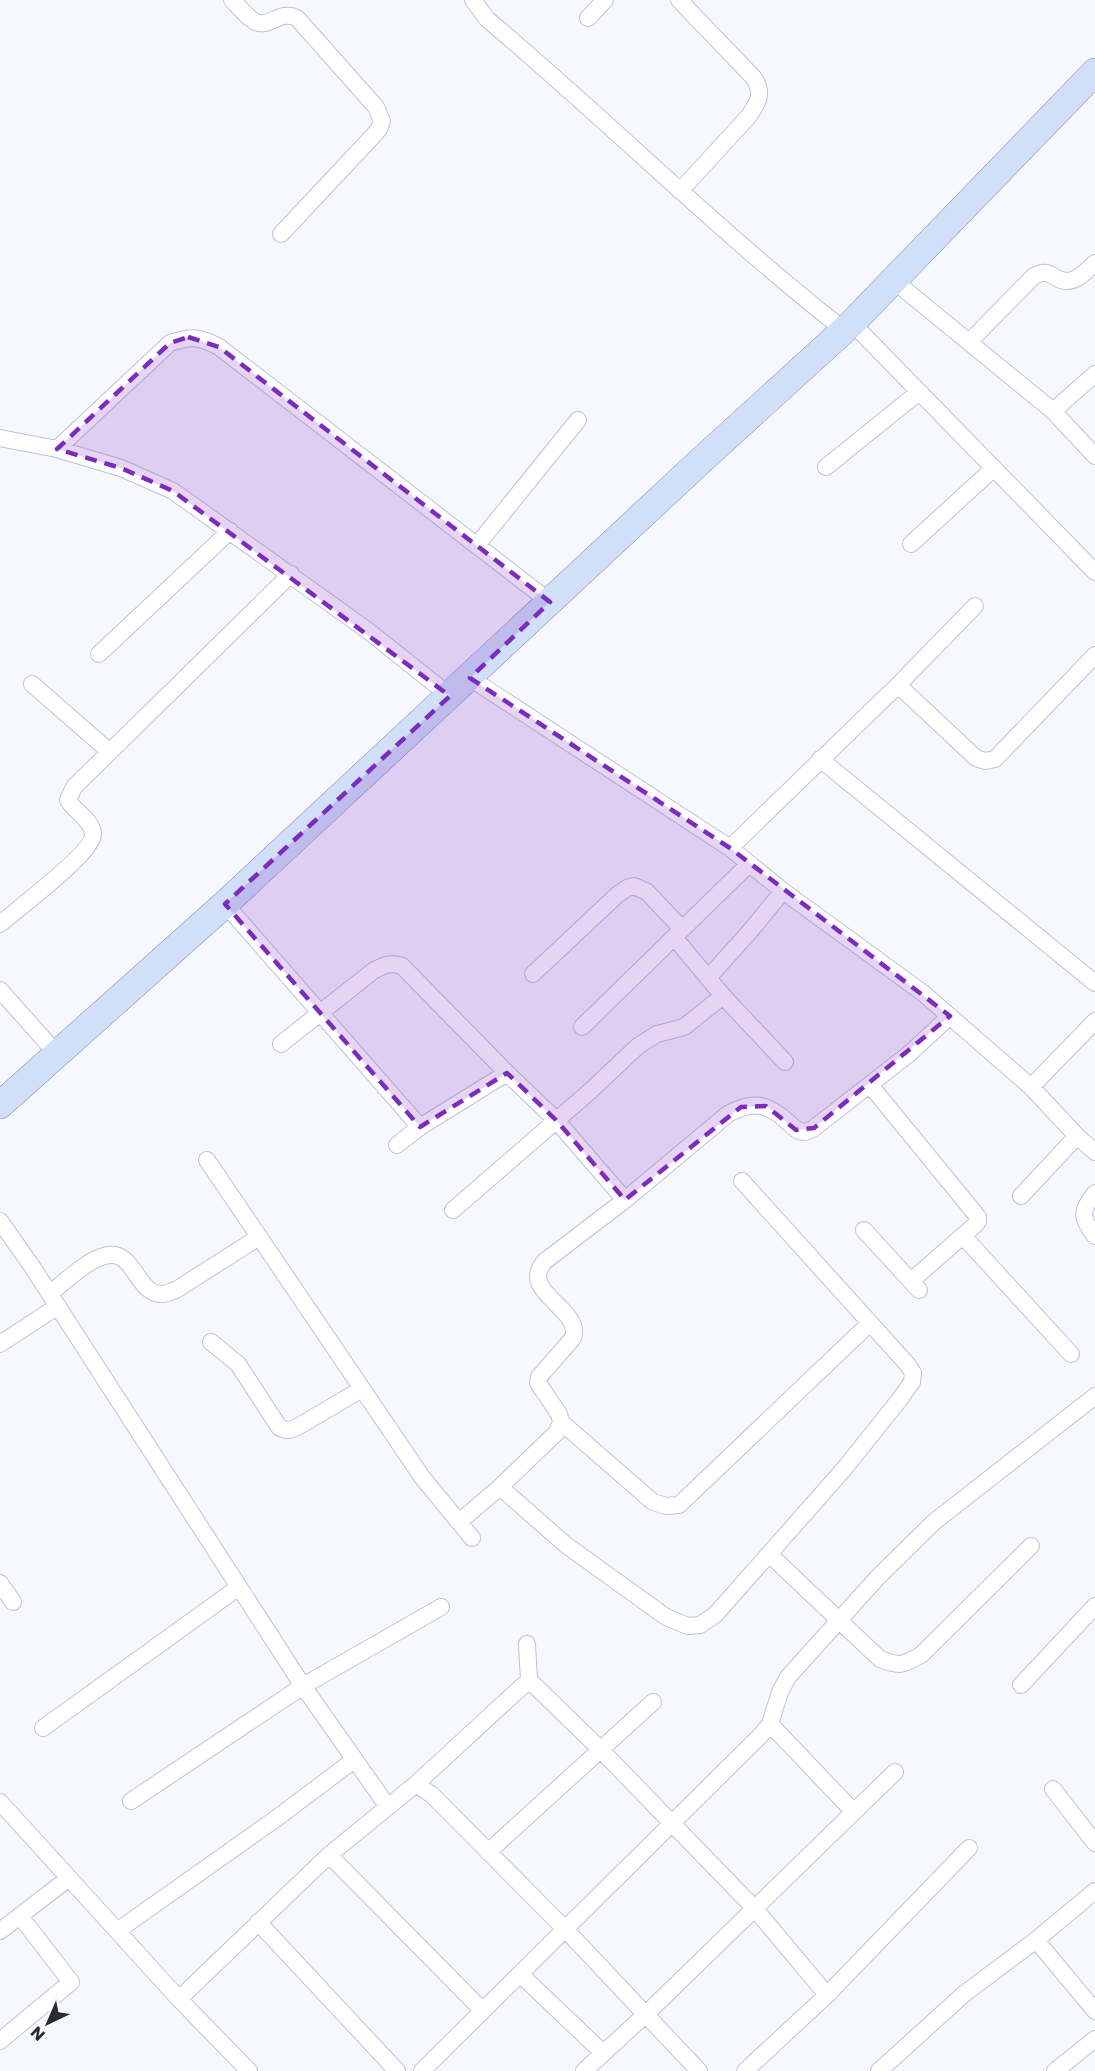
<svg xmlns="http://www.w3.org/2000/svg" width="1095" height="2071" viewBox="0 0 1095 2071" font-family="Poppins,sans-serif">
<style>
.lines{fill:none;stroke-linecap:round;stroke-linejoin:round}
.street-casing{stroke:#c0c0de;stroke-width:18}
.primary-casing{stroke:#8392b2;stroke-width:28}
.street{stroke:#fff;stroke-width:16}
.primary{stroke:#d1dff9;stroke-width:27}
.marked{fill:#7b2cbf;fill-opacity:0.2;stroke:#7b2cbf;stroke-width:4.5;stroke-dasharray:12 8;stroke-linejoin:round}
</style>
<rect width="100%" height="100%" fill="#f7f7fe"/>
<g class="lines">
<defs>
<path id="street" d="M232,0C239,7 246,16 254,21C268,30 280,9 297,18L376,107L382,121L379,129L372,137L281,234
M473,0L487,19C608,121 719,232 844,330
M679,0L754,78C764,94 758,103 748,117L680,191
M588,18L605,0
M893,280L1053,411
M852,323L1095,572
M969,342L1034,276C1052,267 1051,280 1066,281C1077,282 1087,270 1095,263
M1095,374L1053,411L1095,456
M0,438L57,449L121,468L173,491L367,630L450,696
M57,449L170,343C191,336 199,336 219,347L550,602
M826,467L919,392
M911,544L994,468
M477,545L578,420
M99,654L230,531
M470,678L730,848L783,891L923,993L1031,1087L1077,1136L1095,1152
M32,684L110,752
M898,685L976,758L985,761L995,759L1095,655
M820,759L1095,983
M730,848L898,685L975,606
M225,904L420,1127
M0,924C16,910 94,852 93,834C93,821 74,811 68,800L74,787L291,574
M674,937L723,996L785,1062
M533,974L617,895L627,888L634,886L647,892L682,929
M708,978L751,930L783,891
M0,990L58,1055
M582,1027L749,864
M281,1044L373,971C384,965 390,962 402,966L507,1073L556,1120L625,1200
M870,1085L978,1217V1221L975,1225L911,1281
M1031,1087L1095,1021
M397,1145L420,1127L507,1073
M207,1160L422,1477L472,1538
M1095,1193C1080,1211 1081,1218 1095,1236
M1021,1196L1077,1136
M453,1210L588,1093L638,1046L657,1034L684,1027L723,996
M0,1221L31,1265L303,1686L388,1807
M864,1230L919,1290
M963,1236L1071,1354
M50,1293C65,1282 86,1261 104,1256C135,1247 135,1294 162,1294C166,1294 172,1291 176,1290L259,1237
M211,1342L238,1364L279,1427C287,1432 291,1430 299,1426L362,1389
M0,1344L58,1306
M561,1422L653,1502L666,1506L679,1505L870,1323
M500,1487L566,1545L666,1617L688,1626L700,1625L715,1615L844,1469L900,1399L912,1382L913,1373L908,1365L742,1181
M459,1522L500,1487L557,1432L561,1422L559,1414L538,1383L539,1377L573,1338C583,1308 517,1292 545,1261L625,1200L728,1114C753,1100 767,1103 789,1123C793,1127 798,1132 805,1132C806,1132 813,1129 814,1128L909,1054L950,1016
M769,1554L880,1659C900,1667 903,1665 921,1655L1031,1546
M0,1583L13,1602
M529,1680L600,1749L755,1909L827,1995
M1021,1685L1095,1606
M770,1724L854,1812
M43,1728L239,1587
M416,1784L529,1680L527,1644
M1053,1789L1095,1843
M131,1801L303,1686L441,1607
M0,1802L179,1999L249,2071
M488,1852L653,1702
M329,1855L483,2011
M258,1922L397,2071
M0,1931L69,1878
M117,1931L274,1820L354,1760
M1036,1940L1095,2011
M520,1974L603,2053
M179,1999L329,1855L416,1784L432,1795L565,1929L699,2071
M0,2041L71,1982L20,1916
M422,2071L761,1735L770,1724L780,1692L788,1677L878,1577L934,1522L1095,1396
M584,2071L645,2015L895,1772
M745,2071L827,1995L969,1848
M879,2071L964,1994L1036,1940L1095,1891
M1055,2071L1095,2039"/>
<path id="primary" d="M0,1105L225,904L707,455L852,323L1095,72"/>
</defs>
<use href="#street" class="street-casing"/>
<use href="#primary" class="primary-casing"/>
<use href="#street" class="street"/>
<use href="#primary" class="primary"/>
</g>
<path class="marked" d="M188,337L219,347L550,602L470,678L730,848L950,1016L814,1128L796,1130L766,1106L741,1107L625,1200L556,1120L507,1073L420,1127L225,904L450,696L173,491L121,468L57,449L170,343Z"/>
<g transform="translate(48 2023) rotate(224)" stroke="#f7f7fe" stroke-width="4.5" paint-order="stroke">
<path d="M0-4.5L10 22L0 15L-10 22Z" fill="#2b2b36"/>
<text y="-9" font-size="16" font-weight="bold" text-anchor="middle" fill="#2b2b36">N</text>
</g>
</svg>
